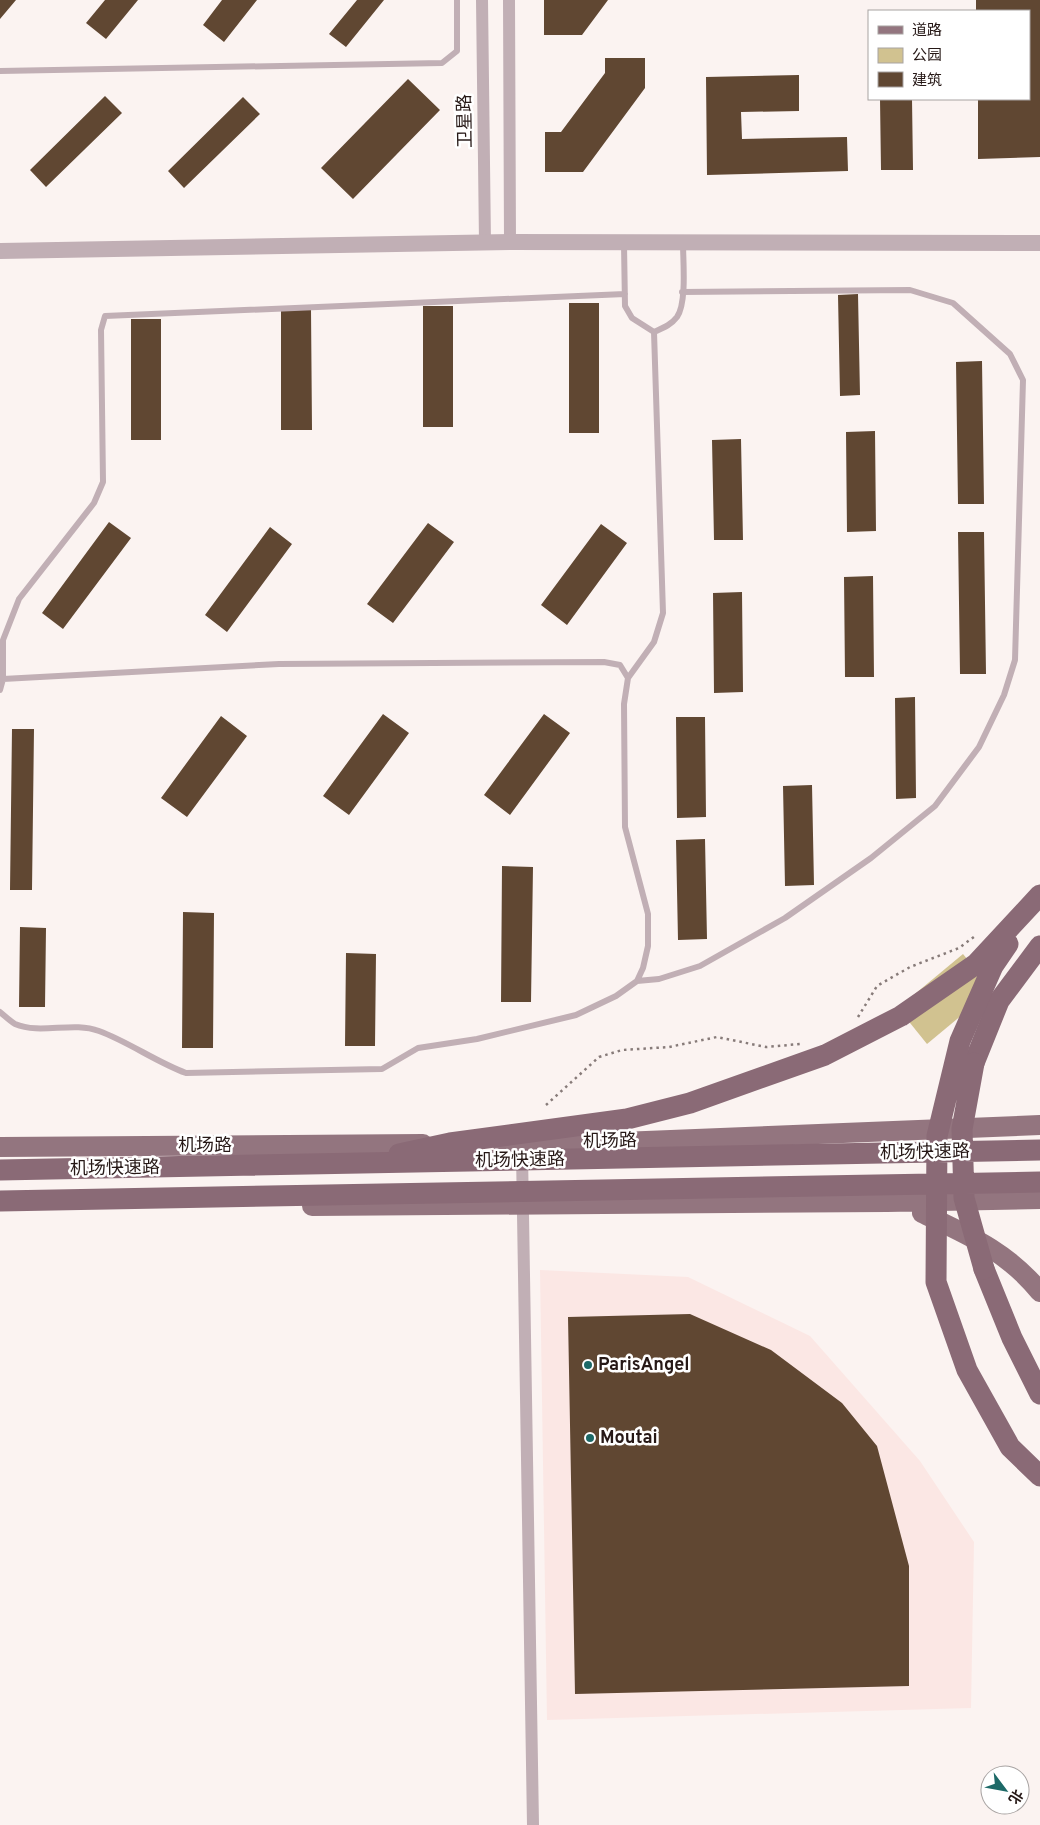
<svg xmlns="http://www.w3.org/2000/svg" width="1040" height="1825" viewBox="0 0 1040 1825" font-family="Overpass,'Noto Sans SC',sans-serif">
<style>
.built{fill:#fbe7e4}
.green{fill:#d1c290}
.building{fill:#604732}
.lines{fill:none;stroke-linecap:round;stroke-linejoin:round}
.path{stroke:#877b79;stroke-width:2.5;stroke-dasharray:2.5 4;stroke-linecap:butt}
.service{stroke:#c1afb5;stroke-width:6}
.minor{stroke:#c1afb5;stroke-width:12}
.tertiary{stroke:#c1afb5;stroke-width:16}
.primary{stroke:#93757f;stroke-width:20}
.trunk{stroke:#8a6a76;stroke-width:21}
.trunk-bridge{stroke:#8a6a76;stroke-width:21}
.poi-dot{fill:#1d6967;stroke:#fff;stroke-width:2}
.labels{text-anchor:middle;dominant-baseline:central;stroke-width:5;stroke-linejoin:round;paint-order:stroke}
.street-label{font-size:18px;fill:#261816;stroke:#fff}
.poi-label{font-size:18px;font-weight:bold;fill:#261816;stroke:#fff;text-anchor:start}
</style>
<rect width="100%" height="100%" fill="#fbf3f1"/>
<path class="built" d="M540,1270L688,1277L810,1336L920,1461L974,1542L971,1708L547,1720Z"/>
<path class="green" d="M963,954L992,990L927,1044L898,1008Z"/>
<path class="building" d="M0,0H16L0,19Z
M105,0H138L106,39L86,23Z
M222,0H257L224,42L203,25Z
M357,0H384L346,47L329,34Z
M544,0H608L582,35H544Z
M976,0H1040V157L978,159V99H1029V11H976Z
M605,58H645V88L583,172H545V132H561L605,73Z
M799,75V111L741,112L742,139L847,137L848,171L707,175L706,77Z
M408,79L440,110L353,199L321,168Z
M105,96L122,113L46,187L30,170Z
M243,97L260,114L184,188L168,171Z
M880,99H912L913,170H881Z
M858,294L860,395L840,396L838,295Z
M569,303H599V433H569Z
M423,306H453V427H423Z
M281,309H311L312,430H281Z
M131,319H161V440H131Z
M982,361L984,504H958L956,362Z
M875,431L876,531L847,532L846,432Z
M741,439L743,540H714L712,440Z
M109,522L131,538L63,629L42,613Z
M428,523L454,542L393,623L367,604Z
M601,524L627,543L567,625L541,605Z
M270,527L292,544L227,632L205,615Z
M958,532H984L986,674H960Z
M873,576L874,677H845L844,577Z
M742,592L743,692L714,693L713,593Z
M915,697L916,798L896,799L895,698Z
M383,714L409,733L349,815L323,796Z
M544,714L570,733L510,815L484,795Z
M221,716L247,736L187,817L161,798Z
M676,717H705L706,817L677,818Z
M12,729H34L32,890H10Z
M812,785L814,885L785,886L783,786Z
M705,839L707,939L678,940L676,840Z
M502,866L533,867L531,1002H501Z
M183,912L214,913L213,1048H182Z
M20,927L46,928L45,1007H19Z
M346,953L376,954L375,1046H345Z
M690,1314L771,1350L842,1403L877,1446L909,1566V1686L575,1694L568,1317Z"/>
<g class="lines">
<path class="path" d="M858,1017L877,986L910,967L959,948L975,936
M546,1105L599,1057L622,1050L669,1047L717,1037L766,1047L800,1044"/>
<path class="service" d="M0,71L442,63L457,51V0
M624,244L625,306L632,318L654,332C663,328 671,325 677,317C687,303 683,261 683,243
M3,679L279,664L604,662L620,665L628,678
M0,690L3,679V640L19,599L94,503L103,482L101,330L105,316L625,294
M637,981L659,979L700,966L785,918L871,858L935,806L979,747L1004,695L1015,660L1023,380L1010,354L953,303L910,290L682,292
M0,1012C5,1016 10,1021 15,1024C41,1035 72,1021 99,1031C129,1042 156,1062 186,1073L382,1069L418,1048L477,1039L576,1015L616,996L637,981L643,968L648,946V914L625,827L624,704L628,678L654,642L663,613L654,332"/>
<path class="minor" d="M482,0L485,243
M509,0L510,242
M522,1153L533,1825"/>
<path class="tertiary" d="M0,251L510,242L1040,243"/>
<path class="primary" d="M502,1143L621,1142L1040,1125
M0,1147L423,1144
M312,1206L887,1202L1040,1199
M922,1213C968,1235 1007,1251 1040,1292"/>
<path class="trunk" d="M974,1063L999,1001L1040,946
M984,1269L1012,1338L1040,1394"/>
<path class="trunk-bridge" d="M1008,944L993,966L960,1041L937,1136L936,1282L967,1370L1010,1447L1040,1476
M974,1063L962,1129L964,1198L984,1269
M399,1154L450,1143L627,1119L690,1103L825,1055L901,1016L976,964L1040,895
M0,1170L1040,1150
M0,1201L1040,1182"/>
</g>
<g class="poi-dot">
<circle cx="588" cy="1365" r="5"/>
<circle cx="590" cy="1438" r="5"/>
</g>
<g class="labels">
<g class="street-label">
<text transform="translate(466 121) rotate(-91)">卫星路</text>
<text transform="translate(610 1142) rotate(-1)">机场路</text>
<text x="205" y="1146">机场路</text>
<text transform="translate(925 1153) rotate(-1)">机场快速路</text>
<text transform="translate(520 1161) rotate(-1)">机场快速路</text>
<text transform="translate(115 1169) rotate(-1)">机场快速路</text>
</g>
<g class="poi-label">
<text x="598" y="1365">ParisAngel</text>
<text x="600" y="1438">Moutai</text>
</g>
</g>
<rect x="868" y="10" width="162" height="90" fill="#ffffff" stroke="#a8a3a2"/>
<rect x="878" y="26" width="25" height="8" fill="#93757f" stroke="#a8a3a2"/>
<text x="912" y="35" font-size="15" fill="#261816">道路</text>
<rect x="878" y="48" width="25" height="15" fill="#d1c290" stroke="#a8a3a2"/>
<text x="912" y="60" font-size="15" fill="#261816">公园</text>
<rect x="878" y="72" width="25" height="15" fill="#604732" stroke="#a8a3a2"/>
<text x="912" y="85" font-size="15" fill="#261816">建筑</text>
<g transform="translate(1005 1790) rotate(122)"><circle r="24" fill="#ffffff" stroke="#a8a3a2"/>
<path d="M0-4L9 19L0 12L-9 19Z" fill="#1d6967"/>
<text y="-8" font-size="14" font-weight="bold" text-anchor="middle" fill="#261816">北</text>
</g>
</svg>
